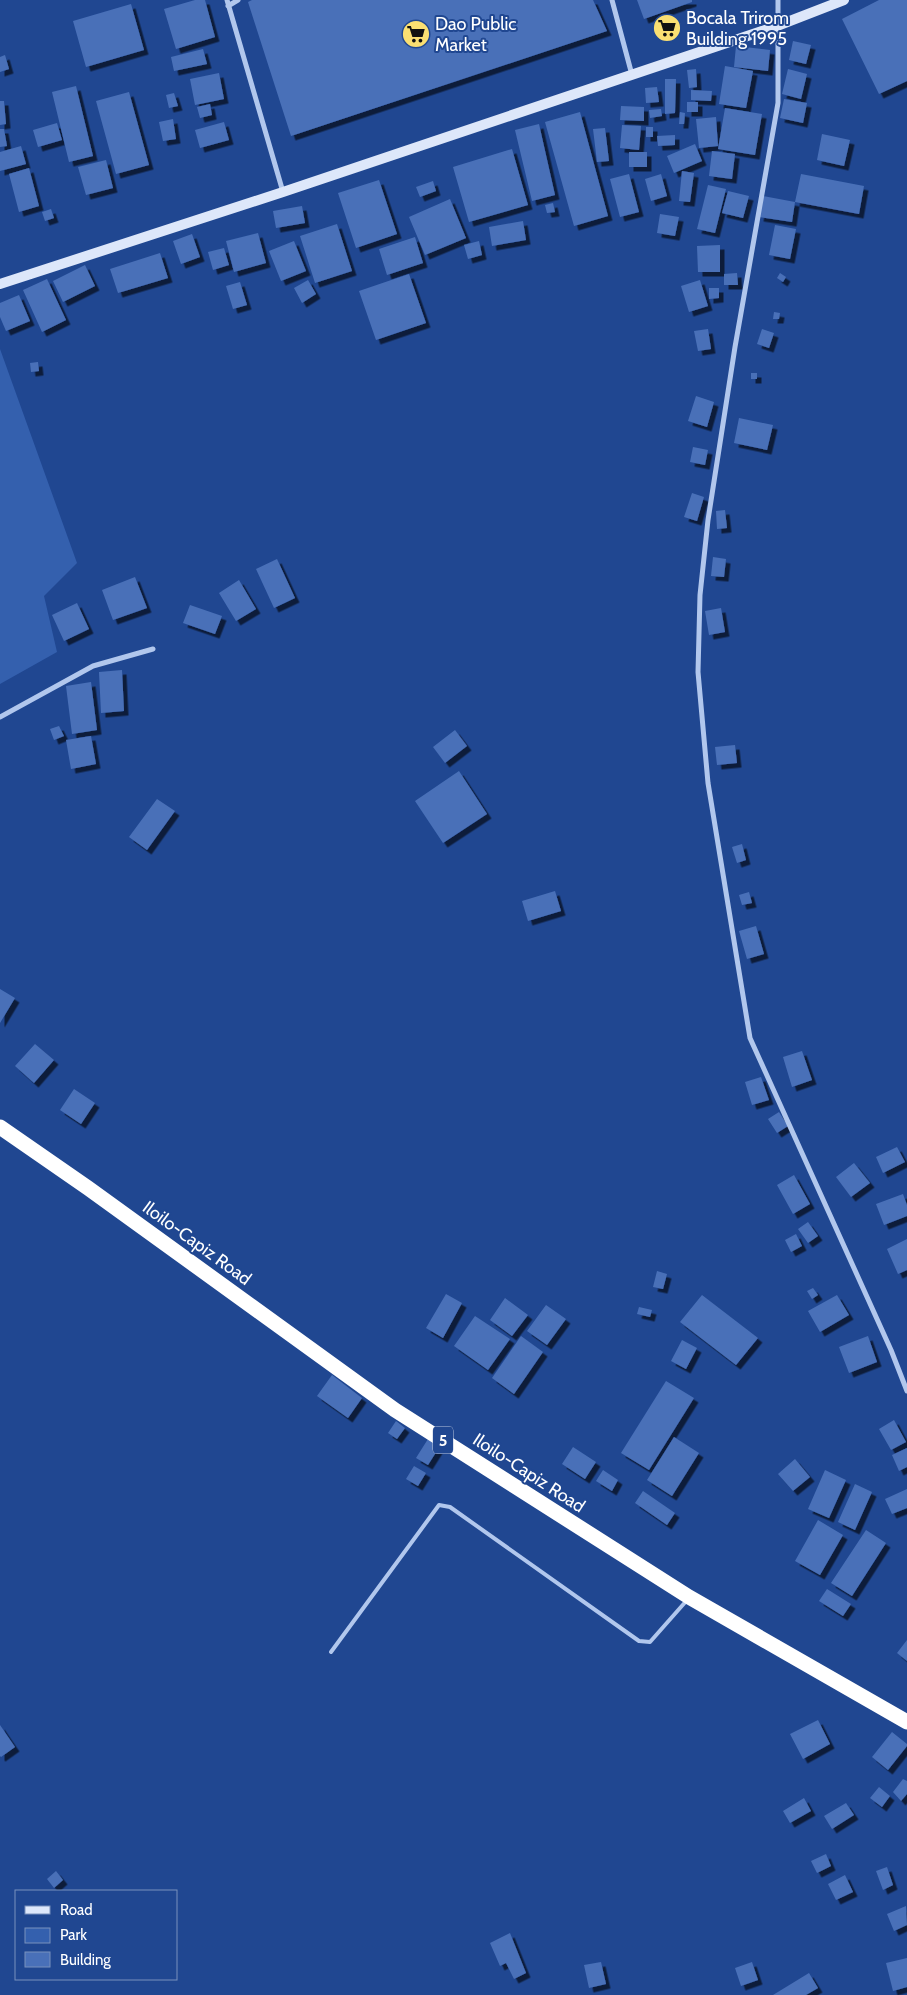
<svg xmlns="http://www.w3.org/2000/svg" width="907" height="1995" viewBox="0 0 907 1995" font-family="Cabin,sans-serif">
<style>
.green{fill:#3460ae}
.building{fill:#4970b8;filter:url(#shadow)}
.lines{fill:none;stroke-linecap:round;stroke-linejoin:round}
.lane{stroke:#b1c7ed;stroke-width:4}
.street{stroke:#b1c7ed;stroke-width:5}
.secondary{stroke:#dde7fa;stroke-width:10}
.highway{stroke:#fff;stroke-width:15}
.labels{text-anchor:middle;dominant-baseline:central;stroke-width:4;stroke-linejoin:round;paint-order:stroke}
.shield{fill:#204791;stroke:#bcc8de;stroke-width:1}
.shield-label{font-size:16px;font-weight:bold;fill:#fff}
.poi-label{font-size:18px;fill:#fff;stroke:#204791;text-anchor:start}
.street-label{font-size:18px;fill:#fff;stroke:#204791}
</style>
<defs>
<filter id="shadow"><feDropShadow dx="4.5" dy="4.5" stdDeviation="0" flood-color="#0009"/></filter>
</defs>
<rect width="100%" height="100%" fill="#204791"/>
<path class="green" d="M0,349L77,563L44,596L57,652L0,684Z"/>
<path class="building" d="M195,0H205L215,37L176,49L164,9Z
M252,0H593L607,31L291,136L248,2Z
M637,0H692V2L644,19Z
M879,0H907V81L879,94L842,19Z
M131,4L144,50L86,67L73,21Z
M793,41L811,45L806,64L789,60Z
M736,46L770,50L768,71L734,67Z
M203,49L207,64L174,71L171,57Z
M5,55L9,69L0,72V57Z
M725,66L753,71L746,108L719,104Z
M696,69L697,87L689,88L687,70Z
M788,69L807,74L801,99L782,94Z
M219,73L224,99L195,105L190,79Z
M665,79H676L675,113L665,114Z
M76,86L93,156L69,162L52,92Z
M657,87L659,102L646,103L645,88Z
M691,90L712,91L711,101L691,100Z
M129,92L149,165L116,174L96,101Z
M174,93L178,106L169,108L166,95Z
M784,99L807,103L803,123L780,118Z
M0,101H4L6,124L0,125Z
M687,102H698V112H687Z
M210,104L212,115L200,118L197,107Z
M621,106L644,107V121L620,120Z
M725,108L762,114L755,155L718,149Z
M661,109L662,116L650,118L649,110Z
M580,112L608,216L574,226L545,122Z
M680,112L685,113L684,124H679Z
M716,117L718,146L699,148L696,119Z
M173,119L176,139L163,141L159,122Z
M224,122L229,140L200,148L195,130Z
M57,123L62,140L38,147L33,130Z
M539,124L555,195L532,201L515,130Z
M622,125L641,126L639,150L620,148Z
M646,127H653V137H646Z
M605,128L609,161L597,162L593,129Z
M0,129H4L7,146L0,147Z
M822,134L850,140L844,166L817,160Z
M675,135V145L658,146L657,136Z
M695,144L702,161L674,173L667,156Z
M21,146L26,164L0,171V152Z
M512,149L528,205L469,222L453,167Z
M712,151L735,154L732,179L709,176Z
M629,152H647V167H629Z
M106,160L113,188L86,195L78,167Z
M29,168L39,206L19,212L9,174Z
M682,171L694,173L690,202L679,201Z
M629,174L639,212L620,217L610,179Z
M661,174L667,196L651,201L645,179Z
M801,174L864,186L859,214L795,202Z
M379,180L397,234L356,248L338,193Z
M433,181L436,191L420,197L416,187Z
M708,185L726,189L715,233L697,229Z
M728,191L749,196L743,218L722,213Z
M763,196L795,202L792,222L759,217Z
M450,199L466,238L425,255L409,217Z
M553,203L555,212L547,213L545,205Z
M302,206L305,223L276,228L273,211Z
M51,209L54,218L45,221L42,212Z
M660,214L679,217L675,236L657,233Z
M523,221L526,240L492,246L489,227Z
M337,224L352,271L315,283L300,236Z
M775,225L796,229L790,259L769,255Z
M258,233L266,263L234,272L226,241Z
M192,234L200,257L181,264L173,241Z
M415,237L423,263L387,275L379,249Z
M294,241L306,271L281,281L269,251Z
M479,241L482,255L468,259L464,245Z
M720,245V272H698L697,246Z
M224,248L229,265L213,270L208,252Z
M160,253L168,278L118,293L110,269Z
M85,265L95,286L63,302L53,281Z
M737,273L738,285H724V274Z
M780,273L786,277L783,282L777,278Z
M409,274L426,323L376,340L359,291Z
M47,279L66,320L42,332L23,290Z
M308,280L316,294L302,303L294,288Z
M700,280L708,306L689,312L681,286Z
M240,282L247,305L233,309L226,286Z
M709,288H719V298L709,299Z
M19,295L30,321L6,331L0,317V303Z
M774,312L780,313L779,319H773Z
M708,329L711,349L698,351L694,331Z
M762,329L774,333L769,348L757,344Z
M38,362L39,371L31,372L30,363Z
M751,373H757V379H751Z
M696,396L714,402L707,427L688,421Z
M739,418L773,425L767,450L734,443Z
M693,447L708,450L705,465L690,462Z
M692,493L704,497L697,521L684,517Z
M725,510L727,528L717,529L716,511Z
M713,557L726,559L724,577L711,576Z
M277,559L295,598L274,608L256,569Z
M135,577L147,608L113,620L102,590Z
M239,580L256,609L236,621L219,593Z
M77,603L89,629L64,641L52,615Z
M190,605L222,616L215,634L183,623Z
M721,608L725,632L709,635L705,611Z
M122,670L124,711L101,713L99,672Z
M91,682L97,730L72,734L66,686Z
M59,726L64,736L54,740L50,729Z
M455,730L467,746L445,763L433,747Z
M91,736L96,764L71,769L66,740Z
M735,745L737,763L717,765L715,747Z
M459,771L487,814L443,843L415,801Z
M157,799L175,811L147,850L129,837Z
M742,844L746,860L737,863L732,847Z
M555,891L561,911L528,921L522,901Z
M749,892L752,903L742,905L739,895Z
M756,926L764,954L747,959L739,931Z
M0,989L15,998L0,1023Z
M35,1044L54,1060L34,1083L15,1066Z
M802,1051L812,1080L792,1087L783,1057Z
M761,1077L769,1100L752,1105L745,1082Z
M74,1089L95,1103L81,1124L60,1110Z
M779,1112L788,1126L777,1133L768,1119Z
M897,1147L905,1162L883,1173L876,1157Z
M854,1163L870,1183L851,1197L836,1177Z
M794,1175L810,1204L793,1214L777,1185Z
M903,1194L907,1205V1216L884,1225L876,1204Z
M808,1222L818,1236L808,1243L798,1229Z
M796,1234L802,1246L791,1252L785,1240Z
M907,1239V1270L898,1274L887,1249Z
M657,1271L667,1274L663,1289L653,1287Z
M813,1288L818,1295L812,1299L807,1291Z
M446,1294L462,1303L443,1338L426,1328Z
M702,1295L758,1338L736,1365L680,1322Z
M837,1295L849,1315L820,1332L808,1311Z
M505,1298L528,1315L512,1336L490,1320Z
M546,1305L566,1319L547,1345L527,1331Z
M639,1307L652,1310L650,1317L637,1314Z
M475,1316L510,1339L488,1370L454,1346Z
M521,1336L543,1352L514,1394L492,1378Z
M868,1336L877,1362L849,1373L839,1347Z
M682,1340L697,1348L686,1369L671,1361Z
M332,1375L362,1398L348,1418L317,1396Z
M666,1381L694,1398L649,1470L621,1453Z
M894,1420L906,1442L891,1450L879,1429Z
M396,1421L405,1428L397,1439L388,1433Z
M674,1437L699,1453L672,1496L647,1480Z
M428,1439L440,1446L428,1465L416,1458Z
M573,1447L596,1462L585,1479L562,1464Z
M907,1448V1467L899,1471L892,1455Z
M795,1459L810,1477L793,1491L778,1474Z
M414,1466L426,1473L418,1486L406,1479Z
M603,1470L618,1480L612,1491L596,1481Z
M825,1470L846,1480L829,1518L808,1509Z
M855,1484L872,1492L855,1530L838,1522Z
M907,1489V1508L892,1514L885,1499Z
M643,1491L675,1513L667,1525L635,1503Z
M818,1520L843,1535L820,1575L795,1561Z
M866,1530L886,1543L852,1596L831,1583Z
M827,1589L851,1604L843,1616L819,1601Z
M907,1640V1661L897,1653Z
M818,1720L830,1744L803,1759L790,1734Z
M0,1725L15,1747L1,1757L0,1756Z
M892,1732L907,1744V1746L888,1770L872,1757Z
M903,1779L907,1781V1794L901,1801L893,1792Z
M879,1787L890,1796L882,1807L870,1798Z
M804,1798L811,1811L790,1823L783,1811Z
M846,1803L854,1815L832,1829L824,1816Z
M826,1854L831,1866L817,1873L811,1861Z
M887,1867L893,1885L883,1890L876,1871Z
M56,1871L63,1880L54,1888L47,1879Z
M845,1875L853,1892L836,1900L828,1884Z
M906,1906L907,1925L894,1931L887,1914Z
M510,1933L526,1973L514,1979L506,1963L500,1966L490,1943Z
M907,1958V1987L893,1991L886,1963Z
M601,1962L606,1984L589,1988L584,1965Z
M752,1962L758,1980L741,1986L735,1968Z
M809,1973L818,1988L806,1995H773Z"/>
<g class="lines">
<path class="lane" d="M331,1652L439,1505L450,1507L639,1641L650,1642L688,1599"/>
<path class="street" d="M227,0L283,192
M612,0L632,75
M778,0V103L735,347L708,520L700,595L698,672L708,783L750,1038L891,1350L907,1391
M228,6L238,0
M0,717L93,666L153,649"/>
<path class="secondary" d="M0,284L283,192L777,26L844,0"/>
<path class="highway" d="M0,1127L88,1188L395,1410L689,1597L907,1722"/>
</g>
<defs>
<symbol id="supermarket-disc" viewBox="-11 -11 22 22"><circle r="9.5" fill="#fadf72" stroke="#204791"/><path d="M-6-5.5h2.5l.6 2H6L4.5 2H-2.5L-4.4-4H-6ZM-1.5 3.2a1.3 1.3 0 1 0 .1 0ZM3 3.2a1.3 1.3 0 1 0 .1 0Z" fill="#111"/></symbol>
</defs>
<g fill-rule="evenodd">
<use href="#supermarket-disc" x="651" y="12" width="32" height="32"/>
<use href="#supermarket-disc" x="400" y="18" width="32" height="32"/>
</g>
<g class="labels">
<rect class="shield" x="433" y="1426.5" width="20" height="27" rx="4"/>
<g class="shield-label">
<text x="443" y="1440">5</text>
</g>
<g class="poi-label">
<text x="686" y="18">Bocala Trirom<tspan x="686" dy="21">Building 1995</tspan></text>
<text x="435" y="24">Dao Public<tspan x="435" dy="21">Market</tspan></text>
</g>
<g class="street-label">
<text transform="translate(197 1243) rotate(36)">Iloilo-Capiz Road</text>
<text transform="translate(529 1473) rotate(33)">Iloilo-Capiz Road</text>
</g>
</g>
<rect x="15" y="1890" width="162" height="90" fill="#204791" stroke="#7991bd"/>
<rect x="25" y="1906" width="25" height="8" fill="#dde7fa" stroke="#7991bd"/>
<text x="60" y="1915" font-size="15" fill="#ffffff">Road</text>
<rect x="25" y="1928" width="25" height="15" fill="#3460ae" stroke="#7991bd"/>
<text x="60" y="1940" font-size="15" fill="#ffffff">Park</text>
<rect x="25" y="1952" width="25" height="15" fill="#4970b8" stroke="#7991bd"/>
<text x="60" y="1965" font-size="15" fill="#ffffff">Building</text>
</svg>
